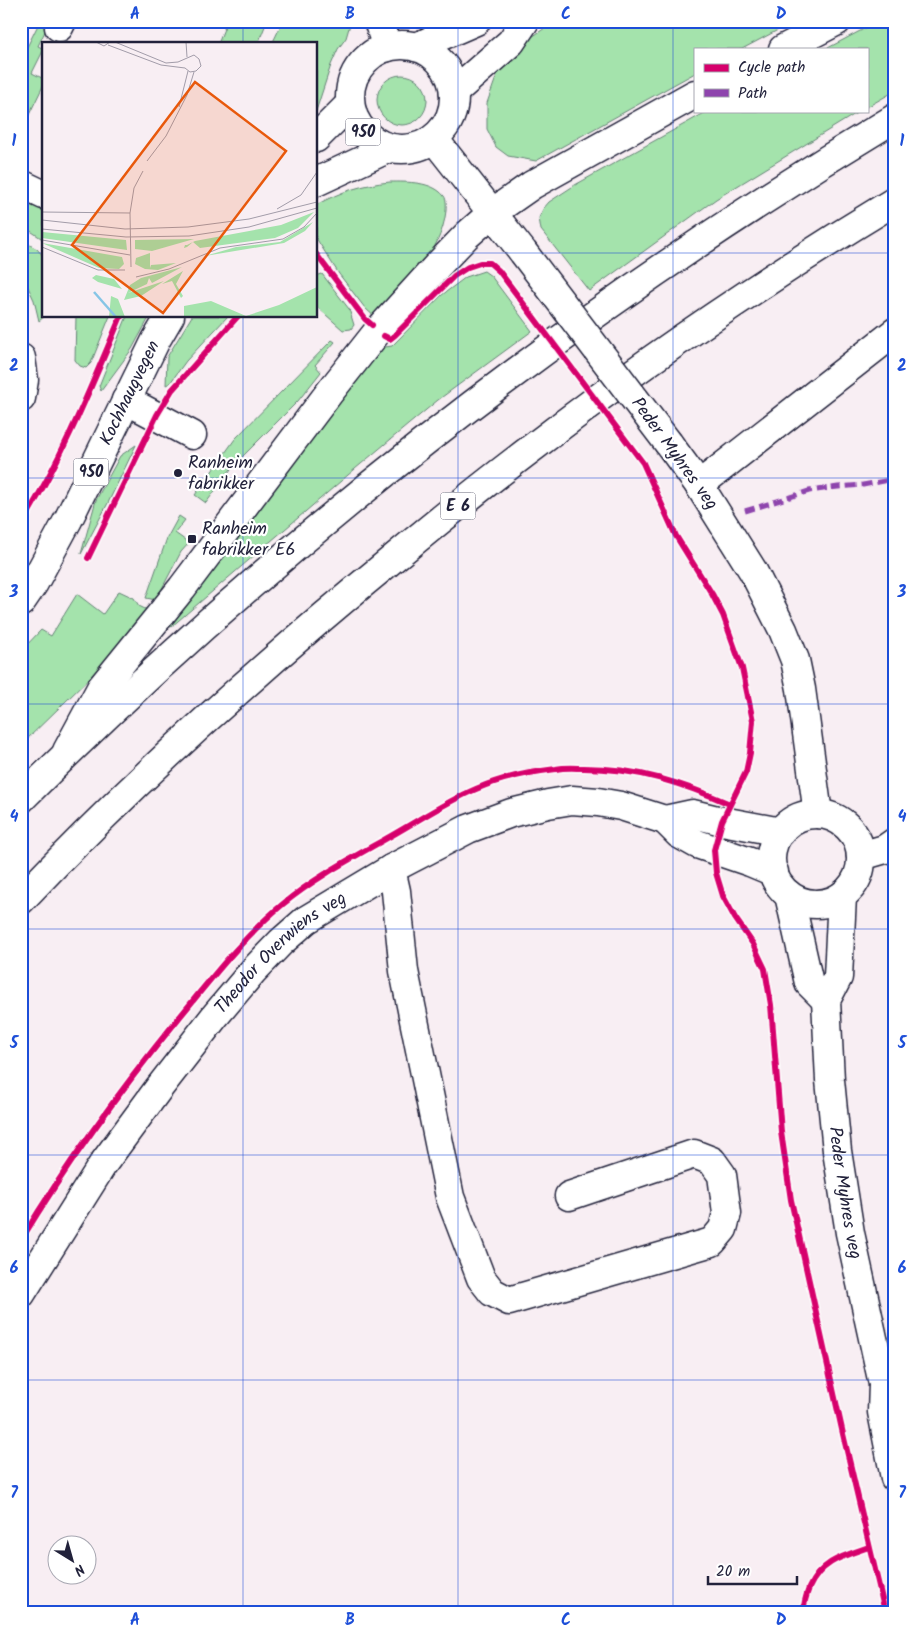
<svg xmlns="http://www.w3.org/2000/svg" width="916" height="1633" viewBox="0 0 916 1633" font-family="Kalam,sans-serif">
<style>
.green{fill:#a4e3ac;stroke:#638274}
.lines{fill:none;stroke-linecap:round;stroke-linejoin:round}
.minor-casing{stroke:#22223b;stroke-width:31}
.major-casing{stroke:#22223b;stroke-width:31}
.highway-casing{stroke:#22223b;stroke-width:31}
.minor{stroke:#fff;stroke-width:28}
.major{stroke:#fff;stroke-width:28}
.highway{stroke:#fff;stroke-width:28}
.major-bridge-casing{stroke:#22223b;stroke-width:31;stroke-linecap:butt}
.major-bridge{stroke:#fff;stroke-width:28}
.quiet{stroke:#8e44ad;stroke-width:5;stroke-dasharray:10 5;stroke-linecap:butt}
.cycleway-casing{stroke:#fff;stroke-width:9}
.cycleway{stroke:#d6006c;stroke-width:6}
.grid{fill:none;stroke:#1d4ed8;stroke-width:1;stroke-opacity:0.55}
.poi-dot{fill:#22223b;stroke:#fff;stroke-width:2}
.labels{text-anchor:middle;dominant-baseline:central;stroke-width:4.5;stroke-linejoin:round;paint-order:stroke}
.shield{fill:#fff;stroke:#646476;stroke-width:1}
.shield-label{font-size:16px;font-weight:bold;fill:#22223b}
.street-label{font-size:18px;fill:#22223b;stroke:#fff}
.poi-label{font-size:18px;fill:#22223b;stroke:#fff;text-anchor:start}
.inset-river{fill:none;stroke:#86c5e6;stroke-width:2.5}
.inset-road{fill:none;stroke:#a29ca9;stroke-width:1}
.view{fill:#e8590c;fill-opacity:0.15;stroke:#e8590c;stroke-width:2.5}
.inset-edge{fill:none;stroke:#22223b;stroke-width:2.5}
.neatline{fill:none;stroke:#1d4ed8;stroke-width:2}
.grid-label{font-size:16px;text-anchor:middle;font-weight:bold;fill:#1d4ed8}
</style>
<rect width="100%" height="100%" fill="#f8eef3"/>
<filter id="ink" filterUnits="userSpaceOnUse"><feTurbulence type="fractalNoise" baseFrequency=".02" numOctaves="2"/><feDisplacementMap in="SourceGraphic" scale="10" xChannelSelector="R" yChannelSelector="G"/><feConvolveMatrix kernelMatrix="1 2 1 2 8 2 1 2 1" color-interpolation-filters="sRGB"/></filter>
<g filter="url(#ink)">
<path class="green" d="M40,21H50L38,46L44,49L32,73L44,79V84L25,123L21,120V59Z
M227,21H267L258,44H218Z
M283,21H351L346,38L338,49L331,65L316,111V44H272Z
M555,21H795L742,49H695V73L536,161L508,156L496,147L487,129V103L498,72L529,39Z
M879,21H895V91L867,107V49H826Z
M377 100a25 25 0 1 1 50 0a25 25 0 1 1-50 0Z
M708,111H860L716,199L589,291L541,230L539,218L543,209L549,202L575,185Z
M390,182C407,182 432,181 444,196C447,200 446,206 446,211C441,255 404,287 377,319L365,308L339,274L316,238V205C342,191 361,185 390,182Z
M21,199L44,209V240L32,232L21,227Z
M21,240L37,249L44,257V316H45L39,321L34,300L27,285L21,278Z
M484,271L491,276L532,331L438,400L355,469L171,627L164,626L373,349L392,346L442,295L466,277Z
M322,274L349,309L354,325L351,329L343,330L316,306V276Z
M76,316H110L91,363L86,368L80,366L75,360Z
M127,316H150L132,349L101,391L99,386Z
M192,316H228L186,361L170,383L166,385L167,357Z
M332,340L335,342L315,365L321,372L298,401L234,465L206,503L195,495L235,439Z
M136,445L108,503L81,554L96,500L120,456Z
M179,516L185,520L175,533L189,543L181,552L156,600L146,598L167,538Z
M119,591L134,598L139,606L145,609L153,604L106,662L21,745V651L41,630L51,636L77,594L103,614Z"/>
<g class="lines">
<defs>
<g id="minor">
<path d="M378,21L387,47"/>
<path d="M59,27L62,21"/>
<path d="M21,184L44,195"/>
<path d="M21,358L24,380L21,398"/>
<path d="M126,400L192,435"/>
<path d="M699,485L753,571L783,630L795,660L801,689L818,814"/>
<path d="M67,751L101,688L182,588L329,393L378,331L437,266L467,235L492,213"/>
<circle cx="816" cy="859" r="45"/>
<path d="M665,820L679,834L697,844L750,862L774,872"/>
<path d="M861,856L885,849L895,842"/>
<path d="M391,869L396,891L404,971L450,1197L481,1278L492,1292L509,1301L712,1242L723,1229L727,1213L722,1175L712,1161L694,1154L569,1196"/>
<path d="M789,895L809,983L826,1000"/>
<path id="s1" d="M842,896L838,977L826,1000L830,1080L837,1151L850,1233L883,1384L882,1412L895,1478"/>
<path id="s2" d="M21,1294L103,1164L159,1088L215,1016L253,971L281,942L306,920L391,869L468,829L511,813L548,804L572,800L598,802L621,806L665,820L693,814L722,821L781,832"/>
</g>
<g id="major">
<circle cx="402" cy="97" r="52"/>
<path d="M416,47L476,21"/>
<path d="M454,92L511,42L525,21"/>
<path d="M316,138L350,104"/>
<path d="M434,139L523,252"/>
<path d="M316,182L389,148"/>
<path d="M669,444L699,485"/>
<path id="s3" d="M21,602L34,583L68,520L156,340L170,316"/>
</g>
<path id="highway" d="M783,49L837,21
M492,213L532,185L695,94
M699,485L895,332
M21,799C283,537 578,309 895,118
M21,900C138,777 264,664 395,557C441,519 488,481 536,445C650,357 771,276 895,201"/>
</defs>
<use href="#minor" class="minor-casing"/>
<use href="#major" class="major-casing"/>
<use href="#highway" class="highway-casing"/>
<use href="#minor" class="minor"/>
<use href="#major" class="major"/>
<use href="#highway" class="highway"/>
<defs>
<path id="major-bridge" d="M523,252L669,444"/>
</defs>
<use href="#major-bridge" class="major-bridge-casing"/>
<use href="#major-bridge" class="major-bridge"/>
<path class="quiet" d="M745,511L809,491L838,487L863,485L895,479"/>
<defs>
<path id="cycleway" d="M316,254L365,319L372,325
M384,336L390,339L395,335L454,276L468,267L480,263H490L499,271L643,463L676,536L712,594L723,615L742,668L753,721L750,753L746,772L722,821L714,850L716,873L723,896L735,918L753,944L765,969L771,1005L781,1132L791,1200L843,1434L885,1612
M21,525C62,459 91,387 121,316
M88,558L157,415L172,390L238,316
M21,1240C68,1162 121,1089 178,1019C211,979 243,937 283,904C317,876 358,855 396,833C422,818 448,801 476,789C501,778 530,772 556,769C565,767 575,768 584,768C636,768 682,783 730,804
M804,1612C803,1604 806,1596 809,1588C821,1561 843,1556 869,1547"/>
</defs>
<use href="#cycleway" class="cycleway-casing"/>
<use href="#cycleway" class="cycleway"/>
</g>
</g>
<path class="grid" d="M243,21V44M458,21V1612M673,21V1612M21,253H44M316,253H895M243,316V1612M21,478H895M21,704H895M21,929H895M21,1155H895M21,1380H895"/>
<g class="poi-dot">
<circle cx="178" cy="473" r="5"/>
<rect x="187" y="534" width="10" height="10" rx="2.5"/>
</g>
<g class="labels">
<g class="shield">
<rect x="345.5" y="118.5" width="35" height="27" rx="4"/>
<rect x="73.5" y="458.5" width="35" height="27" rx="4"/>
<rect x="440.5" y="492.5" width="35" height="27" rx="4"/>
</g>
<g class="shield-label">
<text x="363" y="132">950</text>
<text x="91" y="472">950</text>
<text x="458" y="506">E 6</text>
</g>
<g class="street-label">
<text stroke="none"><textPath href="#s3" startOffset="236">Kochhaugvegen</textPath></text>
<text transform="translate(674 454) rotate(54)">Peder Myhres veg</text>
<text stroke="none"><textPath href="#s2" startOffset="431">Theodor Overwiens veg</textPath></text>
<text stroke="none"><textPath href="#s1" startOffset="301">Peder Myhres veg</textPath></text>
</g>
<g class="poi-label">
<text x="188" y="463">Ranheim<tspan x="188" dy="21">fabrikker</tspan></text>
<text x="202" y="529">Ranheim<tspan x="202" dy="21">fabrikker E6</tspan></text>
</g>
</g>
<g transform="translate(42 42)">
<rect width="275" height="275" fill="#f8eef3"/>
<path d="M272,170L256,186L233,196L158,206L151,200L145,205L142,206L143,203H145L153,199L239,183ZM271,180L263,189L242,201L163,214L194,205L238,200ZM0,190L84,198L85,208L0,196ZM152,197L110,209L93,207V198ZM0,201L80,215L82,222L77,227L57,226ZM108,211V226L109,223L134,221L116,228L103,227L93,222L94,216ZM140,225L110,241L107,236L105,242L86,251L122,239L99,254L82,258L88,243L99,236ZM141,229L134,242L141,254L139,256L130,239L120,242ZM54,233L72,237L80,247L56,240L50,236ZM275,245V275H142V264L169,259L204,274L237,263ZM69,254L76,257L83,275H67Z" fill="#a4e3ac"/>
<path class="inset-river" d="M52,250L74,275"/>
<path class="inset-road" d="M54,0L62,4L68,0M144,0L145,15M66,3L119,23L143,26L148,30L154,29L159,24L157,17L152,13L136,20L124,21L73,0M137,65L146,29M105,119L124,94L145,53L152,30M235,167L259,153L275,130M0,170L88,171M88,171L92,146L101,129M88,171L89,225M0,178L83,187L146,185L207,177L275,160M0,187L84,195L147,194L207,185L275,166M0,198L88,213M0,205L56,228H83M94,235L127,227L178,206L241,197L262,185L275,171"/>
<path class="view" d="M153,40L244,109L121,271L30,203Z"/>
<rect width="275" height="275" class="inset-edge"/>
</g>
<rect width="916" height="1633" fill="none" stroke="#fff" stroke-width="55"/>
<rect x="694" y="48" width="175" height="65" fill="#ffffff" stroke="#a7a7b1"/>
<rect x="704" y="64" width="25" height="8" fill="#d6006c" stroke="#a7a7b1"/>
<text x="738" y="72" font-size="15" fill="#22223b">Cycle path</text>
<rect x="704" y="89" width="25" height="8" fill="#8e44ad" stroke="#a7a7b1"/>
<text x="738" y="98" font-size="15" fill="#22223b">Path</text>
<g transform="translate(72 1560) rotate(143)"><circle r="24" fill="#ffffff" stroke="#a7a7b1"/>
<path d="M0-4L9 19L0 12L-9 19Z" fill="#22223b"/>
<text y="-8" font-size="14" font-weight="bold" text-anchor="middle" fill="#22223b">N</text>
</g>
<path d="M708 1576v8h89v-8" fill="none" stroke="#22223b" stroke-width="2.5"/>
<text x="716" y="1576" font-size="15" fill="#22223b" stroke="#ffffff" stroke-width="4" paint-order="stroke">20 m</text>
<rect x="28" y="28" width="860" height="1578" class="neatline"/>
<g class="grid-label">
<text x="135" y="19">A</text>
<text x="350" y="19">B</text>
<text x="566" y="19">C</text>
<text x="781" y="19">D</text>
<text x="14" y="146">1</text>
<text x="902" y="146">1</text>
<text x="14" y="371">2</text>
<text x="902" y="371">2</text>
<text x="14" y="597">3</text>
<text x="902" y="597">3</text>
<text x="14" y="822">4</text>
<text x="902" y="822">4</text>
<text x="14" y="1048">5</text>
<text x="902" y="1048">5</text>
<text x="14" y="1273">6</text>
<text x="902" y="1273">6</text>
<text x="14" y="1498">7</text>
<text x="902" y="1498">7</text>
<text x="135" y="1625">A</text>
<text x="350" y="1625">B</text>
<text x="566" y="1625">C</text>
<text x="781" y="1625">D</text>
</g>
</svg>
